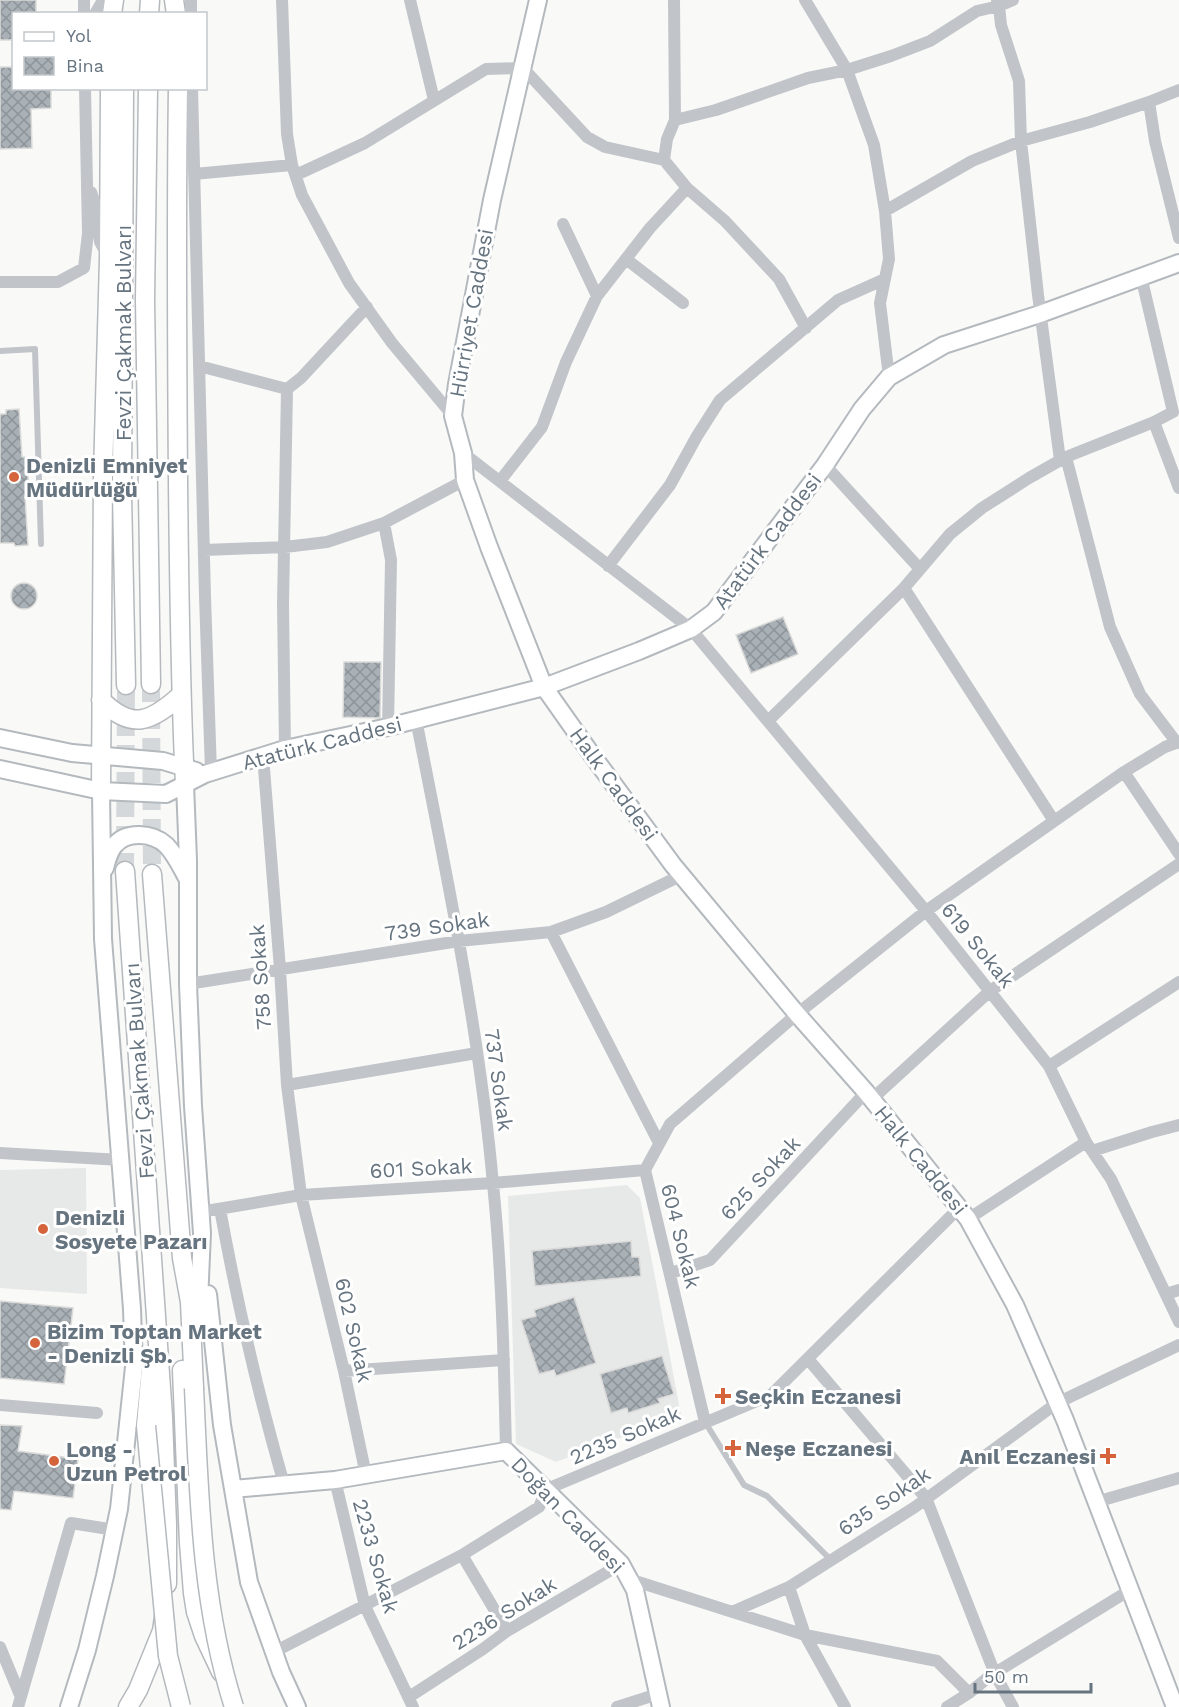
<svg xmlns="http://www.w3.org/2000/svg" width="1179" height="1707" viewBox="0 0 1179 1707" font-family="'Work Sans',sans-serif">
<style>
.built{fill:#e7e8e8}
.building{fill:url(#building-cross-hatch);stroke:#dbdbda;stroke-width:1.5}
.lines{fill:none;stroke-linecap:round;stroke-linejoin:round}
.primary-tunnel{stroke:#d4d8da;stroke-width:18;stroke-dasharray:18 9;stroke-linecap:butt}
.secondary-casing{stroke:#b4b9be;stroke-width:20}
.primary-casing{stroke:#b5b9bd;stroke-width:21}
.lane{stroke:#c1c5c9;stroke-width:6}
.street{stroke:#c1c5c9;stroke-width:12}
.secondary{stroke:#fff;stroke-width:16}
.primary{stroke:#fff;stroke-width:18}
.primary-bridge-casing{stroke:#b5b9bd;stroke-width:21;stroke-linecap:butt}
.primary-bridge{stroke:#fff;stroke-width:18}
.poi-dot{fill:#d5633c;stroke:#fff;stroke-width:2}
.labels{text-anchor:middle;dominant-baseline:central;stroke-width:6;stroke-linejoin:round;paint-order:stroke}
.street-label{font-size:21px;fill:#667480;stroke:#fff}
.poi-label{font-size:21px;font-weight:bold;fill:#667480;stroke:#fff;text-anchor:start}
</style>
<defs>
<pattern id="building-cross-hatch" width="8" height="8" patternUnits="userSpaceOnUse" patternTransform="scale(1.5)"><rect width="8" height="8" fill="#a9b0b6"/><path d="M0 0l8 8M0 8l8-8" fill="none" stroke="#8d9499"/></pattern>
</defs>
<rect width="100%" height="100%" fill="#f9f9f8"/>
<path class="built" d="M86,1168L87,1294L0,1288V1170Z
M627,1185L640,1198L681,1415L556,1462L516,1444L508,1196Z"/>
<path class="building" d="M0,0H36V14H14V40H0Z
M0,67H14V88H51V108L31,109L32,148L0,149Z
M19,409L22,457H27L29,497H25L28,545L15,546L14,543H0V414H6V410Z
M11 596a13 13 0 1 1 26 0a13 13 0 1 1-26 0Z
M783,617L798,654L751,673L736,635Z
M344,662H381L380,718L343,717Z
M631,1241L632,1257H639L641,1276L535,1286L532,1251Z
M574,1297L596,1363L556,1376L554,1370L539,1374L521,1320L536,1316L534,1310Z
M0,1301L73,1308L64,1384L0,1378Z
M662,1356L674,1394L658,1399L660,1403L628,1413L627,1408L611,1413L600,1374Z
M0,1425L22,1426L18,1451L78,1459L73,1498L14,1491L11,1510L0,1509Z"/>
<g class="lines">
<path class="primary-tunnel" d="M151,684L152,874
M125,871L126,685"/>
<defs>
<path id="secondary" d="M538,0L492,200L457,384L453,416L463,453L465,480L489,547L544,687L592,755L673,865L797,1014L866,1092L968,1219L1015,1305L1065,1420L1175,1707
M0,738L72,753L163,761L196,771
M0,769L101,791L166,794L205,774L285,749L388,727L544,687L639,651L691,629L714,612L825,465L862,409L889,377L944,345L1040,314L1179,263
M185,784L188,860V984L193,1106L202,1233L198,1324
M105,868C107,860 109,852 114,846C126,830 153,833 166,845C175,854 181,867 187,878
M208,1294L222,1425L249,1582L281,1672L297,1707
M233,1489L335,1480L506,1451L621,1564L635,1590L661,1707
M69,1707L87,1650L105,1576L119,1509L134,1367L132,1309L103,939L101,791"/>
<path id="primary" d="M174,0L176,14
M112,14L114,0
M149,14L150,0
M124,88L122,494L126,685
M148,88L145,300L151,684
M178,88C176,219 177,349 178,480C179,581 180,683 185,784
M101,700C132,731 151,722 181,695
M101,791L103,474L109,259L110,88
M125,871L163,1417L167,1525V1584
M152,874L182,1258L190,1302L194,1388
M182,1370L189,1543L193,1593L196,1612L204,1636L221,1672
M146,1426L151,1368
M128,1707L138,1690L162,1631L164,1617"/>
</defs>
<use href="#secondary" class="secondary-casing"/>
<use href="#primary" class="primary-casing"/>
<path class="lane" d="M0,351L35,349L41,544
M705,1422L744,1485L767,1496L831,1560"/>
<path class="street" d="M84,0V14
M191,0V14
M282,0L287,134L292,165L302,195L349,283L392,343L453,416
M410,0L434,100
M674,0L675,120L667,139L664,160L687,188L725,221L779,279L806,328
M805,0L847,70L874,145L885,211L889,259L880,303L889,377
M997,0L999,6L1001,25L1019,81L1021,141L1038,295L1060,460
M95,14L103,0
M192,88L205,596L211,772
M1149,102L1155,141L1179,238
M675,120L716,110L808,78L847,70L891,56L930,41L977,11L999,6L1013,0
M194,174L292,165
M296,175L365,143L486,69L523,68L587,137L605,147L664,160
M91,192L97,210L100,242L106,253
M885,211L972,161L1021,141L1090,122L1149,102L1179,90
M563,224L597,296
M626,259L683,303
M1141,276L1173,412L1154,422
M0,282H58L84,268L88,233L85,88
M199,366L287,389
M463,453L691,629L926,911L1049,1066L1086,1142L1111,1179L1179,1322
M1066,457L1110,627L1140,694L1177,743
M825,465L920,569
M500,481L542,427L566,362L597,296L650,228L687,188
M384,523L391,560L388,727
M204,550L285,547L327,542L384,523L465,480
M608,566L670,485L697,436L720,400L838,300L885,279
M904,588L1054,821
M416,719C446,873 479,1027 493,1184C502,1272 504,1362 506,1451
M768,721L904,588L950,534L982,508L1029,478L1066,457L1154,422L1179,488
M285,749L283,604L287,389L301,378L367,307
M263,756L280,969L287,1085L301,1195L344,1371L366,1475
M1124,772L1179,854
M551,932L659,1143
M188,984L459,941L551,932L606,912L682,875
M1049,1066L1179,982
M287,1085L477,1053
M872,1099L990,991L1179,864
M1092,1151L1152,1132L1179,1125
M0,1153L121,1160
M220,1209C237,1302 258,1394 284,1484
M200,1212L301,1195L493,1183L645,1170
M968,1219L1086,1142
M671,1273L710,1260L866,1092
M1166,1294L1179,1290
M808,1359L926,1498L995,1674L1013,1707
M344,1371L504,1360
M0,1405L97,1413
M705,1422L645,1170L670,1124L797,1014L926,911L1124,772L1165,747L1179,742
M335,1480L365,1606L413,1707
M1096,1502L1179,1478
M462,1555L507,1631
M629,1579L805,1635L937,1661L969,1693
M789,1587L805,1635L845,1707
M732,1612L789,1587L915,1507L1057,1403L1179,1345
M0,1647L20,1695
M274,1652L462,1555L539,1507L547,1489L771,1395L959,1208
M409,1697L483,1649L507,1631L621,1564
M18,1707L71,1523L115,1530
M617,1707L658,1694
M947,1707L969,1693L990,1676L1130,1590"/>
<use href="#secondary" class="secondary"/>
<use href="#primary" class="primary"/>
<defs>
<path id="primary-bridge" d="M194,1388C199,1494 201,1604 234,1707
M146,1426L168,1656L181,1707"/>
</defs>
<use href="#primary-bridge" class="primary-bridge-casing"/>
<use href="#primary-bridge" class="primary-bridge"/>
</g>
<g class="poi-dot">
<circle cx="14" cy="477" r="6"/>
<circle cx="43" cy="1229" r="6"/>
<circle cx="35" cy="1343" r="6"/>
<path d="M720 1387h6v6h6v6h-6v6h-6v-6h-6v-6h6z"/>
<path d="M730 1439h6v6h6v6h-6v6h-6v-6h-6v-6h6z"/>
<path d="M1105 1447h6v6h6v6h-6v6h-6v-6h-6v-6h6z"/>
<circle cx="54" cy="1461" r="6"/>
</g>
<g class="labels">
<g class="street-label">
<text transform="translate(471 313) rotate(-80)">Hürriyet Caddesi</text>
<text transform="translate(123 333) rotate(-90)">Fevzi Çakmak Bulvarı</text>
<text transform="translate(767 541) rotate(-53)">Atatürk Caddesi</text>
<text transform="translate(322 743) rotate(-14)">Atatürk Caddesi</text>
<text transform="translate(614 784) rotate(54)">Halk Caddesi</text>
<text transform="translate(437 926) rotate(-8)">739 Sokak</text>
<text transform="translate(978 945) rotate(51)">619 Sokak</text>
<text transform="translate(260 977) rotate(-94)">758 Sokak</text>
<text transform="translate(139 1071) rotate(-94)">Fevzi Çakmak Bulvarı</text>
<text transform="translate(499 1080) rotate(82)">737 Sokak</text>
<text transform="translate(921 1160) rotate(51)">Halk Caddesi</text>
<text transform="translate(421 1168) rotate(-3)">601 Sokak</text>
<text transform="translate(760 1178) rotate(-47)">625 Sokak</text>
<text transform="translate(681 1236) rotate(76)">604 Sokak</text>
<text transform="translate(354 1330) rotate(77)">602 Sokak</text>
<text transform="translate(625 1435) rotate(-23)">2235 Sokak</text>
<text transform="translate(884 1501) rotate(-34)">635 Sokak</text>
<text transform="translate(568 1515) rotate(46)">Doğan Caddesi</text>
<text transform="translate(376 1556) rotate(74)">2233 Sokak</text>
<text transform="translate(504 1613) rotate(-32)">2236 Sokak</text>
</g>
<g class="poi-label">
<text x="26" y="465">Denizli Emniyet<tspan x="26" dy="24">Müdürlüğü</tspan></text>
<text x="55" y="1217">Denizli<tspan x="55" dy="24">Sosyete Pazarı</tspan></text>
<text x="47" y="1331">Bizim Toptan Market<tspan x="47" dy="24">- Denizli Şb.</tspan></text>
<text x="735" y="1396">Seçkin Eczanesi</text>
<text x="745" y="1448">Neşe Eczanesi</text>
<text x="66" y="1449">Long -<tspan x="66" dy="24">Uzun Petrol</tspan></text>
<text x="1096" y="1456" text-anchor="end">Anıl Eczanesi</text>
</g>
</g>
<rect x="12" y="12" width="195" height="78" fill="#ffffff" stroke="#c2c7cc" stroke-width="1.5"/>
<rect x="24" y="32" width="30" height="9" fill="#ffffff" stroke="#c2c7cc" stroke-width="1.5"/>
<text x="66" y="42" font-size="18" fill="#667480">Yol</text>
<rect x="24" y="57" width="30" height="18" fill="url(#building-cross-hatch)" stroke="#c2c7cc" stroke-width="1.5"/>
<text x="66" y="72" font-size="18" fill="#667480">Bina</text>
<path d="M975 1683v9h116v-9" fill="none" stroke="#667480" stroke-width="3"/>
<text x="984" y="1683" font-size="18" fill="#667480" stroke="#ffffff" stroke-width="4.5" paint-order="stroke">50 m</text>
</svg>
